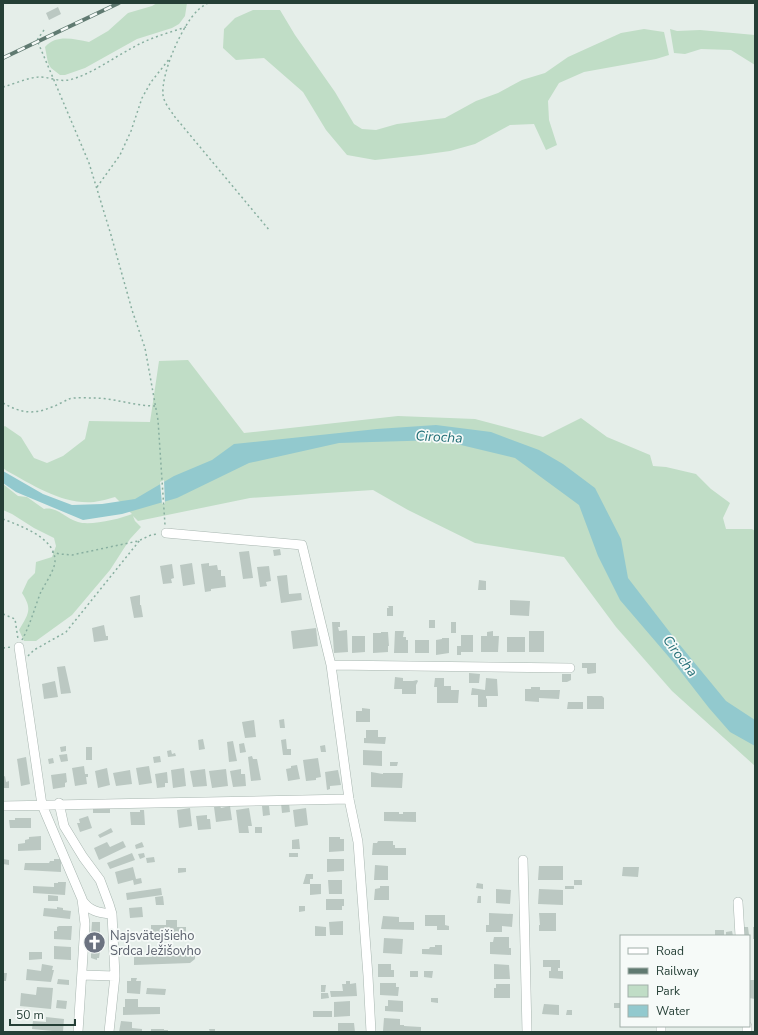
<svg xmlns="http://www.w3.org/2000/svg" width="758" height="1035" viewBox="0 0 758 1035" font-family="'Nunito Sans',sans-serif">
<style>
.green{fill:#c0ddc6}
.water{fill:#92c9ce}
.pier{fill:#e5eee9}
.building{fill:#bbc8c2}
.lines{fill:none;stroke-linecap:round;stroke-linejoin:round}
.street-casing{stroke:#a8b6b0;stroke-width:10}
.path{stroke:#88afa0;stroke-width:1.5;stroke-dasharray:2 3;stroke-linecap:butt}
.street{stroke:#fff;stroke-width:9}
.rail-casing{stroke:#607a71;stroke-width:4}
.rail{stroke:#f6faf8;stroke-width:2.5;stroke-dasharray:8;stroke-linecap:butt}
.labels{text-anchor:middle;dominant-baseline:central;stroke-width:3.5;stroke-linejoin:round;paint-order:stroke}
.worship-label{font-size:13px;fill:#5b616d;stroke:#f6faf8;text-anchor:start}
.water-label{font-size:14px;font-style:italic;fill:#236f77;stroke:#f6faf8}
</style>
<rect width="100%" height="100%" fill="#e5eee9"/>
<path class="green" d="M157,3H187L185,16L179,24L172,28L137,39L85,68L65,75H60L51,68L48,63L45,47C56,34 74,39 89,42L108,31L128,13L152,6Z
M253,10H280L295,35L335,92L354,124L362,129L376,130L397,124L445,118L476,101L498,93L522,80L545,73L568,57L621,33L644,29L664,32L669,55L656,59L584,72L559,83L548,101L549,120L557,145L546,150L534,124L510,125L475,144L450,151L421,155L375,160L347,155L326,130L303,92L264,58L236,60L223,48L224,29L235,18Z
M670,29L677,31L700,30L755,35V65L731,50L701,49L685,54L674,53Z
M188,360L244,433L398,416L475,419L543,437L581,418L607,437L650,455L653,466L666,467L696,474L711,489L730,503L723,518L726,529H752L755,531V766L672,691L616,627L564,557L475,543L408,510L373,490L250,498L138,521L133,516L135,521L141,527L130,539L110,570L72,615L36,641H24L19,630C28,614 33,610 22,593L28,580L35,573L36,562L52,557L56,546L54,538L34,528L12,514L3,510V484L18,496L27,497L44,509C57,506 66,519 78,522C90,526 120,519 132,514L115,497C108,499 101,501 94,502C63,505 33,485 7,471L3,468V427L5,426L21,437L34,458L47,463L63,456L85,439L89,421L150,422L159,361Z"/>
<path class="water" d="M436,425L491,432L539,450L563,464L595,488L621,539L628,578L675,639L726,701L755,720V746L730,732L709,708L674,663L620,600L598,556L579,505L515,458L440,440L339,443L249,463L177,498L122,514L83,520L16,492L3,483V471L43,494L72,505L102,504L135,499L174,476L212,460L234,444L377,429Z"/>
<path class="pier" d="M164,480L165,504H162L160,482Z"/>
<path class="building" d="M58,7L61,14L49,20L46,13Z
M280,549L281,555L274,556L273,550Z
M249,551L253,578L243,579L239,552Z
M192,563L195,584L183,586L180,565Z
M209,563V566L217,565L218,570H221V576H225L226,587L211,589V591L205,592L201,564Z
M172,564L174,578L171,579L172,583L163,584L160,566Z
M269,566L271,581L266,582L267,586L260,587L257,567Z
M287,575L289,594L301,593L302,600L281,603L277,576Z
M479,580L486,581V590H478Z
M140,595V605H141L143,617L134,618L130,597Z
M510,600L530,601L529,616L510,615Z
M388,606H393V616H387V608H389Z
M429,620H435V628H429Z
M332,622H340V627H338L339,631L347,630L348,652L334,653Z
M451,622H456V633H451Z
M104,625L106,636H108V640L94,642L92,628Z
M316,628L318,646L293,649L291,631Z
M395,631H404L403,637H406V640H408V653H394Z
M493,631V636H499L498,652H481V636H487V632Z
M529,631H544V652H529Z
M381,632H388L389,646H388V652L373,653V633H381Z
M461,635H473V652H461V655H457V646H461Z
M352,636H365V652L352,653Z
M507,637H525V652H507Z
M442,638H449V653L436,655V640L442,639Z
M415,640H429V653H415Z
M582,663H596V673L588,674L587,673V668H582Z
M65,666L71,693L61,694L57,667Z
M469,673L480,674L479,683H469Z
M562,674H571V680L567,682H562Z
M395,677L403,678V681H413L417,680L418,681L416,685V694H402V689H394Z
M435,678H444V686H451V690H459L458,703H437V687H434Z
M486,678L497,679L498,696H486V698L487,699V707H478V695H471L472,688L485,690Z
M55,681L58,697L44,699L42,684Z
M531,687H540V690H560L559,699L539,698V702L525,701V689H531Z
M587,696H602L604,698V709H587Z
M568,702H583V709H567Z
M362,708L370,709V722H356V711H362Z
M284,719L285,728H280L279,720Z
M254,720L256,737L245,738L242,722Z
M366,730H378V737H386L385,744L364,743V738H366Z
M203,739L205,749L199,750L198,740Z
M286,739L287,749H291V755H283L281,740Z
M233,741L237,761L229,762L227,742Z
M244,743L246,752L240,753L239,744Z
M325,745L326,752H321L320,746Z
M66,746V751L61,752L60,747Z
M86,747H92V760H86Z
M171,750L172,754L175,753L176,756L168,757L167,751Z
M363,750L382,751V766L363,765Z
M67,754L68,761L61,762L59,755Z
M160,756L161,762L154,763L153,757Z
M252,756L253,759H257L261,780L251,781L248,757Z
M26,757L30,784L21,786L17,759Z
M53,758L54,763L49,764L48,759Z
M318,758L321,777L316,778V780L306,781L303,760Z
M390,762H398L397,766H390Z
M297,765L300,779L288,781L286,769L291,768V766Z
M84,766L85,774H88V777H86L87,784L75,786L72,768Z
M149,766L152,783L139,785L136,768Z
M107,768L110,785L98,788L95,771Z
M184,768L186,786L173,788L171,770Z
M205,769L207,786L193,787L190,771Z
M226,769L228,786L212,788L209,771Z
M241,769V774H245L246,786L233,787L230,771Z
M130,770L132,784L116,786L113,773Z
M338,770L341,785L330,786V789L327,790L325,772Z
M167,772L168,783H165V787L157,788L155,774Z
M371,772L383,774V773H403L402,788L371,787Z
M66,773L67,782L65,783V787L53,789L51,775Z
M5,776L6,782L9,781V788H3V777Z
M281,803H289L290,812L282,813Z
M93,806H110V813H93Z
M220,806L221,808L230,806L232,820L216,822L214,807Z
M262,806H269L270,815L263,816Z
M190,808L192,826L179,828L177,810Z
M249,808L252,826H248L249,833H239L236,810Z
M306,808L308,825L295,827L293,810Z
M140,810H144L145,825H131L130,812H140Z
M384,812H399V814H403V812H416V822L384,821Z
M207,815V819H210L211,829L198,830L196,816Z
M88,816L92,828L80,832L77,823H80L79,819Z
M15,818H31V828H10L9,820H15Z
M255,827H262V833H255Z
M111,828L113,832L100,838L98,835Z
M41,836V850L18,851V844L25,843V840L29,839V837Z
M329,837H340V839H344V851L329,852Z
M299,839L300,849H292V840Z
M123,841L126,847L99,860L94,848L107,842L110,847Z
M378,841H393V845H395V848H406V855H372L373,843H377Z
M142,842L144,847L136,849L135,845Z
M132,853L135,860L110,869L107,863Z
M144,853L145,857L140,859L138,854Z
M289,853H298V857H289Z
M154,857L155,862L147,863L146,858Z
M3,859L9,860V865L3,864Z
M54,859H61V872L24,870L25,863H49L50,861H54Z
M327,859H344V871L327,872Z
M375,865L388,866V880H374Z
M539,866H563V880H538Z
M133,867L136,879L141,878L142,883L134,885L133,880L118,884L115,872Z
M623,867H639L638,877L622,876Z
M178,868H186V872L178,873Z
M306,874H313V879H310V884H321V894L310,895V884H303Z
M328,880H342V894H329Z
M574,880H582V885H574Z
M58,882H66L65,895L33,893V886L54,887V883H58Z
M477,883L483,884V889L476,888Z
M380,886H389V900H374L375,889L380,888Z
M565,886H574V889H565Z
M161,888L162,895L127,900L126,893Z
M496,889L511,890L510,904L496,903Z
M539,889L563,890V905L538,904Z
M48,895L58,896V901H48Z
M163,896L164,905H156L155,897Z
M478,896H481V903H477Z
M326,899H344V906H342V910H326Z
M299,906H305V911L299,912Z
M57,907L63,908V910L71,911L70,919L43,916L44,908L57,909Z
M142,907L143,917L130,918L129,908Z
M489,913L513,914L512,927L502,926V932H486V925H489Z
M539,913H556V931H539V925H540Z
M425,915H445V925L449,926V930H437V926H425Z
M383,916L399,917V922H414V930L381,929Z
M166,920H177V927H186V933H151V925H166Z
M343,921V935H330L329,922Z
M92,922H100V951L99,958H97V960L91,958V936Z
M59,926H72L71,940L54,939V931H57V927Z
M315,926L326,927V936H315Z
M743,927H748L749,935H743Z
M753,927H755V939H753Z
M715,930H724V936H715Z
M732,931L733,936H726V932Z
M494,937H509V948H511V955L490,954V942H493Z
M384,938L403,939L402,954L383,953Z
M435,945H442V955L422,954V949H429L430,947H435Z
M54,946L71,947V960L54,959Z
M152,948H162V952H192L195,956V959L190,963L134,965V957H152Z
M29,952H42V959L29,960Z
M543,960H560V968H558V971H563V979L549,978V971H551V967H543Z
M42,964L53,966L52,970H54L51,982L26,980L27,969L41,971Z
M378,964H391V970H394V977H378Z
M494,964L509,965L510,979H494Z
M410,971H418V977H410Z
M424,971H433L432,978L424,977Z
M3,973H7L6,981H3Z
M131,978H137L136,981H141L140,994L127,993V981H131Z
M58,979L69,980V985L57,984Z
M749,980H755V999L749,998Z
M346,981H350V984L356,983L357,996L331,997L330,991H343L342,984H346Z
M380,983H396V987H399L398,996L380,995Z
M496,984H510V998H494V988H496Z
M321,985H326L325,992H321Z
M37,987L53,988L51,1009L20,1006L21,993L36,995Z
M147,988L166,989L165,995L146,994Z
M321,993H328L329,998L321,999Z
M431,998H438V1003L431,1002Z
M125,999H138V1007H160V1014L123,1015V1007H125Z
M57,1000L67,1001L66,1009L56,1008Z
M388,1000L403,1001V1012L385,1011V1006H388Z
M350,1001V1016L334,1017V1002Z
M614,1003H621V1008H614Z
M544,1004L559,1005V1015L542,1014Z
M567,1010H572V1015H566Z
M313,1011H332V1017H313Z
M46,1017L64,1019L63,1032L32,1029L33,1021L46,1022Z
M384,1018L400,1019V1025H404V1026L421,1027V1032L383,1031Z
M121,1021L132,1022V1028L142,1029V1032H119Z
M338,1023H354L355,1032H338Z
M151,1029H164V1030H168V1032H151Z
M209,1029H215V1032H210Z"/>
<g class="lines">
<defs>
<path id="street" d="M166,533L302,545L331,665L349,799L358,842L368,976L371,1032
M19,647L42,805L82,899L85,924L78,1032
M331,665L570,668
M59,803L64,826L83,857L100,880L109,904L112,914L115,976L109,1032
M3,806L349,799
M523,860L527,1032
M82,900C89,911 99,913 112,914
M738,902L740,936
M82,975L115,976
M661,1026V1032
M747,1026V1032"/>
</defs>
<use href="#street" class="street-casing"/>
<path class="path" d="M208,3C205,5 201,7 198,10C182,25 161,73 163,95C164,103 171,111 175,117L270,231
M44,30L37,40L89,163L111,235L132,310L145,348L158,420L165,525
M3,87C14,84 27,78 38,77C46,76 58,82 69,80C90,75 113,58 132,48C149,38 168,33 186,27
M97,187L120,155L131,131L142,98L151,82L170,58
M3,403C21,413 33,415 52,407C58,405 64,401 69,399C76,397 86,398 94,398C114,398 134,406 155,406
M3,519C20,526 55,537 55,561C55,570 44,585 40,594C34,610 30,625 22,640
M52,552L60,554L72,555L138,541L151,535L158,534
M3,614L15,619L18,639
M3,648L11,647
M28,656L34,650L66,632L140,540"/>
<use href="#street" class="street"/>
<defs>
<path id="rail" d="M3,58L119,3"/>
</defs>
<use href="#rail" class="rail-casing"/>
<use href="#rail" class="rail"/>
</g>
<defs>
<symbol id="church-disc" viewBox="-11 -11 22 22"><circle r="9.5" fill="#6b7280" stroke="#f6faf8"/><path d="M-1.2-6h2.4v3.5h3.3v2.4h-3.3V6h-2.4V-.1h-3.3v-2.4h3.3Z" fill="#fff"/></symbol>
</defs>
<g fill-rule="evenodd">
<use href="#church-disc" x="82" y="930" width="25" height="25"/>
</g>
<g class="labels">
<g class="worship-label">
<text x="110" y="936">Najsvätejšieho<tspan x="110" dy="15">Srdca Ježišovho</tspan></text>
</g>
<g class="water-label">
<text transform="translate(439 437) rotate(3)">Cirocha</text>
<text transform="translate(680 656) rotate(53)">Cirocha</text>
</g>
</g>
<rect width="758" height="1035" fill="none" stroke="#253f36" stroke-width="8"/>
<rect x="620" y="935" width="130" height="92" fill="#f6faf8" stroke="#a2afaa"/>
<rect x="628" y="948" width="20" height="6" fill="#ffffff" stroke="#a2afaa"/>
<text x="656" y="955" font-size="12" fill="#253f36">Road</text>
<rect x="628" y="968" width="20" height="6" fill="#607a71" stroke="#a2afaa"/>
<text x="656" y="975" font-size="12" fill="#253f36">Railway</text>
<rect x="628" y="985" width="20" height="12" fill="#c0ddc6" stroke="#a2afaa"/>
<text x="656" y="995" font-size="12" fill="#253f36">Park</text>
<rect x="628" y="1005" width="20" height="12" fill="#92c9ce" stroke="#a2afaa"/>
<text x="656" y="1015" font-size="12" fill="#253f36">Water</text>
<path d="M10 1019v6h65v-6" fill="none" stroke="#253f36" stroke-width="2"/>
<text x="16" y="1019" font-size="12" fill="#253f36" stroke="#f6faf8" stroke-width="3" paint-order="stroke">50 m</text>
</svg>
